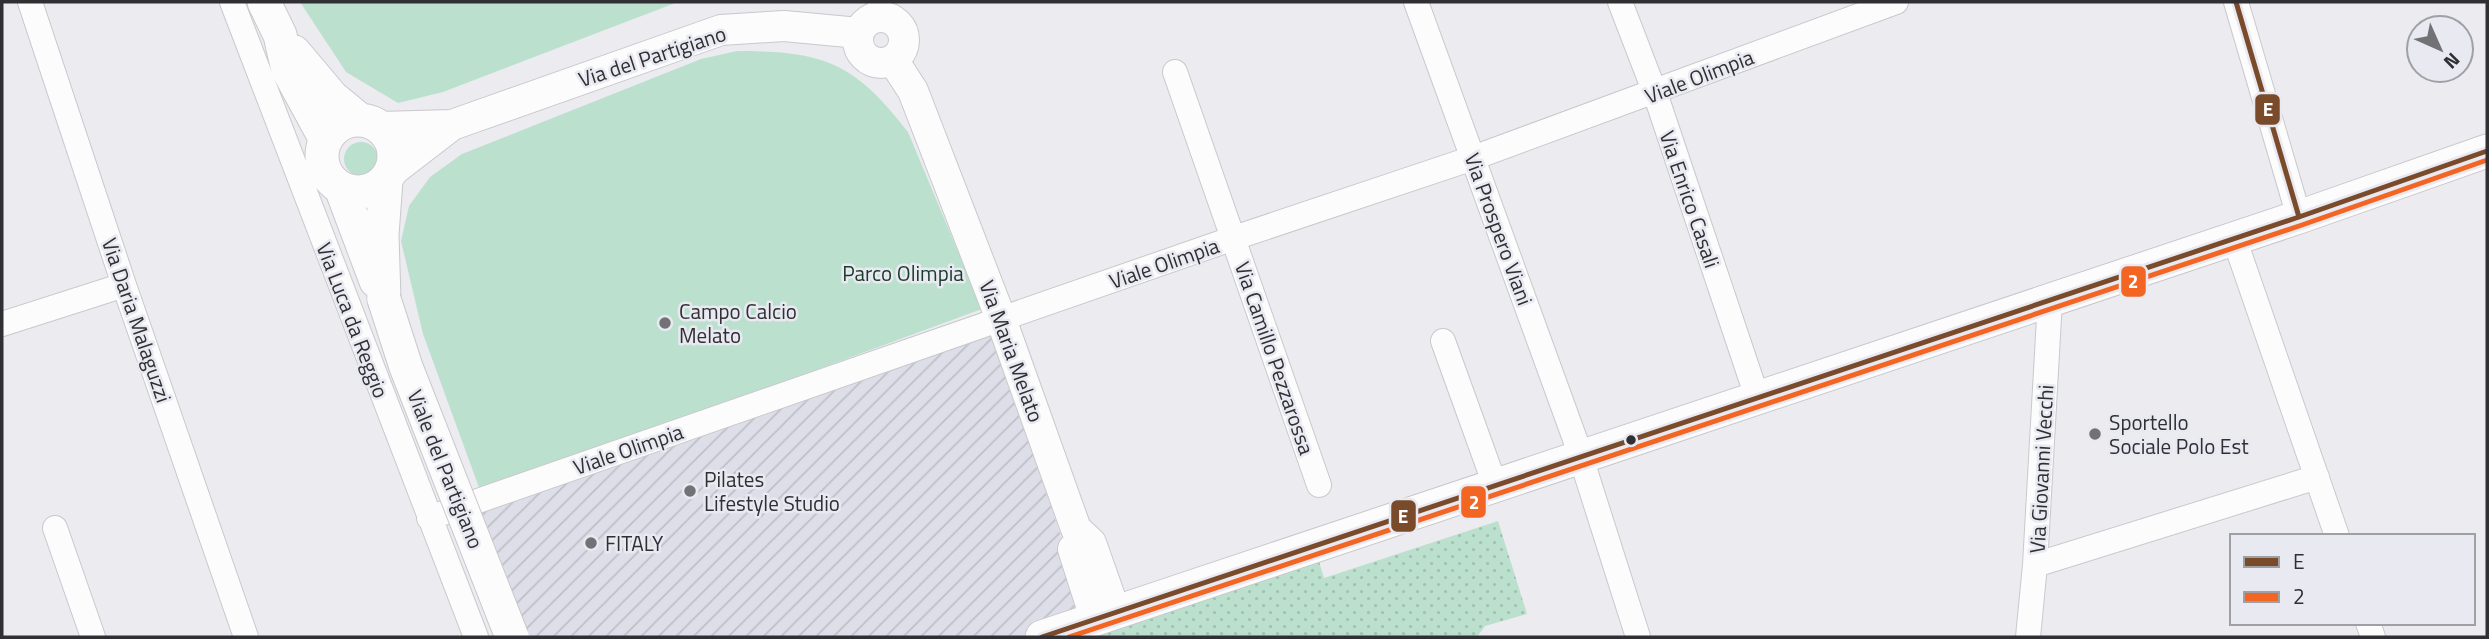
<svg xmlns="http://www.w3.org/2000/svg" width="2489" height="639" viewBox="0 0 2489 639" font-family="'Titillium Web',sans-serif">
<style>
.industrial{fill:url(#industrial-furrows)}
.green{fill:#bbe1ce}
.garden{fill:url(#garden-dots)}
.lines{fill:none;stroke-linecap:round;stroke-linejoin:round}
.minor-casing{stroke:#c9c9cd;stroke-width:26}
.tertiary-casing{stroke:#c9c9cd;stroke-width:32}
.secondary-casing{stroke:#c9c9cd;stroke-width:35}
.minor{stroke:#fcfcfd;stroke-width:24}
.tertiary{stroke:#fcfcfd;stroke-width:30}
.secondary{stroke:#fcfcfd;stroke-width:33}
.secondary-bridge-casing{stroke:#c9c9cd;stroke-width:35;stroke-linecap:butt}
.secondary-bridge{stroke:#fcfcfd;stroke-width:33}
.bus-1-casing{stroke:#e9e9f2;stroke-width:10}
.bus-2-casing{stroke:#e9e9f2;stroke-width:10}
.bus-1{stroke:#7a4b2a;stroke-width:5}
.bus-2{stroke:#f26522;stroke-width:5}
.poi-dot{fill:#717176;stroke:#e9e9f2;stroke-width:2.5}
.bus-dot{fill:#303034;stroke:#e9e9f2;stroke-width:2.5}
.labels{text-anchor:middle;dominant-baseline:central;stroke-width:5;stroke-linejoin:round;paint-order:stroke}
.street-label{font-size:21px;fill:#303034;stroke:#e9e9f2}
.park-label{font-size:21px;fill:#193b2a;stroke:#e9e9f2}
.poi-label{font-size:21px;fill:#303034;stroke:#e9e9f2;text-anchor:start}
.line-badge{stroke:#e9e9f2;stroke-width:2.5}
.badge-label{font-size:19px;text-anchor:middle;font-weight:bold;fill:#fff}
</style>
<defs>
<pattern id="industrial-furrows" width="10" height="10" patternUnits="userSpaceOnUse" patternTransform="scale(1.75)"><rect width="10" height="10" fill="#dedee9"/><path d="M-1 1l2-2M0 10L10 0M9 11l2-2" fill="none" stroke="#bfbfc8"/></pattern>
<pattern id="garden-dots" width="8" height="8" patternUnits="userSpaceOnUse" patternTransform="scale(1.75)"><rect width="8" height="8" fill="#bbe1ce"/><path d="M2 2h.1M6 6h.1" fill="none" stroke="#a1c1b2" stroke-width="1.8" stroke-linecap="round"/></pattern>
</defs>
<rect width="100%" height="100%" fill="#ebebf0"/>
<path class="industrial" d="M991,331L1059,530L1082,606L1103,637H530L481,512Z"/>
<path class="green" d="M300,2H678L443,92L398,103L346,72Z
M737,51C824,51 854,62 908,132L982,309L481,493L423,334L401,241L409,206L430,177L462,154L701,59Z
M344 159a17 17 0 1 1 34 0a17 17 0 1 1-34 0Z"/>
<path class="garden" d="M1498,521L1527,614L1485,626L1477,637H1103L1102,634L1318,558L1324,578Z"/>
<g class="lines">
<defs>
<path id="minor" d="M30,2L124,285L246,637
M232,2L476,637
M1416,2L1576,442L1638,637
M1620,2L1655,93L1757,397
M2236,2L2299,217
M879,17L880,2
M1175,72L1319,485
M2234,238L2337,536
M2,324L124,285
M1443,341L1495,485
M429,518L1234,238L1473,158L1896,2
M55,528L93,637
M2035,565L2317,477
M2368,623L2373,637
M2028,637L2035,565L2050,300"/>
<path id="tertiary" d="M858 40a23 23 0 1 1 46 0a23 23 0 1 1-46 0Z
M893,60L913,91L1001,319L1076,529L1091,543L1115,611
M380,127L452,125L721,30L784,26L859,33
M391,172L452,125
M1073,549L1095,618"/>
<path id="secondary" d="M264,2L280,35L288,70L326,140
M294,52L332,97L360,120
M322 156a36 36 0 1 1 72 0a36 36 0 1 1-72 0Z
M341,188L376,281
M384,299L382,235L386,180
M1042,637L2299,217L2487,151"/>
</defs>
<use href="#minor" class="minor-casing"/>
<use href="#tertiary" class="tertiary-casing"/>
<use href="#secondary" class="secondary-casing"/>
<use href="#minor" class="minor"/>
<use href="#tertiary" class="tertiary"/>
<use href="#secondary" class="secondary"/>
<defs>
<path id="secondary-bridge" d="M384,299L406,367L512,637"/>
</defs>
<use href="#secondary-bridge" class="secondary-bridge-casing"/>
<use href="#secondary-bridge" class="secondary-bridge"/>
<defs>
<path id="bus-1" d="M2236,2L2299,217
M1042,637L2299,217L2487,151"/>
<path id="bus-2" d="M1069,637L2302,225L2487,160"/>
</defs>
<use href="#bus-1" class="bus-1-casing"/>
<use href="#bus-2" class="bus-2-casing"/>
<use href="#bus-1" class="bus-1"/>
<use href="#bus-2" class="bus-2"/>
</g>
<g class="poi-dot">
<circle cx="665" cy="323" r="7"/>
<circle cx="2095" cy="434" r="7"/>
<circle cx="690" cy="491" r="7"/>
<circle cx="591" cy="543" r="7"/>
</g>
<circle class="bus-dot" cx="1631" cy="440" r="6"/>
<g class="labels">
<g class="street-label">
<text transform="translate(652 56) rotate(-18)">Via del Partigiano</text>
<text transform="translate(1699 76) rotate(-21)">Viale Olimpia</text>
<text transform="translate(1690 199) rotate(71)">Via Enrico Casali</text>
<text transform="translate(1499 229) rotate(70)">Via Prospero Viani</text>
<text transform="translate(1164 263) rotate(-19)">Viale Olimpia</text>
<text transform="translate(137 320) rotate(71)">Via Daria Malaguzzi</text>
<text transform="translate(353 320) rotate(69)">Via Luca da Reggio</text>
<text transform="translate(1012 351) rotate(70)">Via Maria Melato</text>
<text transform="translate(1275 358) rotate(71)">Via Camillo Pezzarossa</text>
<text transform="translate(628 449) rotate(-19)">Viale Olimpia</text>
<text transform="translate(446 469) rotate(68)">Viale del Partigiano</text>
<text transform="translate(2041 469) rotate(-87)">Via Giovanni Vecchi</text>
</g>
<g class="park-label">
<text x="903" y="273">Parco Olimpia</text>
</g>
<g class="poi-label">
<text x="679" y="311">Campo Calcio<tspan x="679" dy="24">Melato</tspan></text>
<text x="2109" y="422">Sportello<tspan x="2109" dy="24">Sociale Polo Est</tspan></text>
<text x="704" y="479">Pilates<tspan x="704" dy="24">Lifestyle Studio</tspan></text>
<text x="605" y="543">FITALY</text>
</g>
</g>
<g class="line-badge">
<rect x="2254" y="93" width="27" height="33" rx="7" fill="#7a4b2a"/>
<rect x="2120" y="265" width="27" height="33" rx="7" fill="#f26522"/>
<rect x="1460" y="485" width="27" height="34" rx="7" fill="#f26522"/>
<rect x="1390" y="499" width="27" height="34" rx="7" fill="#7a4b2a"/>
</g>
<g class="badge-label">
<text x="2268" y="116">E</text>
<text x="2133" y="288">2</text>
<text x="1474" y="509">2</text>
<text x="1403" y="523">E</text>
</g>
<rect width="2489" height="639" fill="none" stroke="#303034" stroke-width="7"/>
<rect x="2230" y="534" width="245" height="91" fill="#e9e9f2" stroke="#9f9fa6" stroke-width="2"/>
<rect x="2244" y="557" width="35" height="10" fill="#7a4b2a" stroke="#9f9fa6" stroke-width="2"/>
<text x="2293" y="569" font-size="21" fill="#303034">E</text>
<rect x="2244" y="592" width="35" height="10" fill="#f26522" stroke="#9f9fa6" stroke-width="2"/>
<text x="2293" y="604" font-size="21" fill="#303034">2</text>
<g transform="translate(2440 49) rotate(135)"><circle r="33" fill="#e9e9f2" stroke="#9f9fa6" stroke-width="2"/>
<path d="M0-5L12 26L0 18L-12 26Z" fill="#717176"/>
<text y="-10" font-size="19" font-weight="bold" text-anchor="middle" fill="#303034">N</text>
</g>
</svg>
